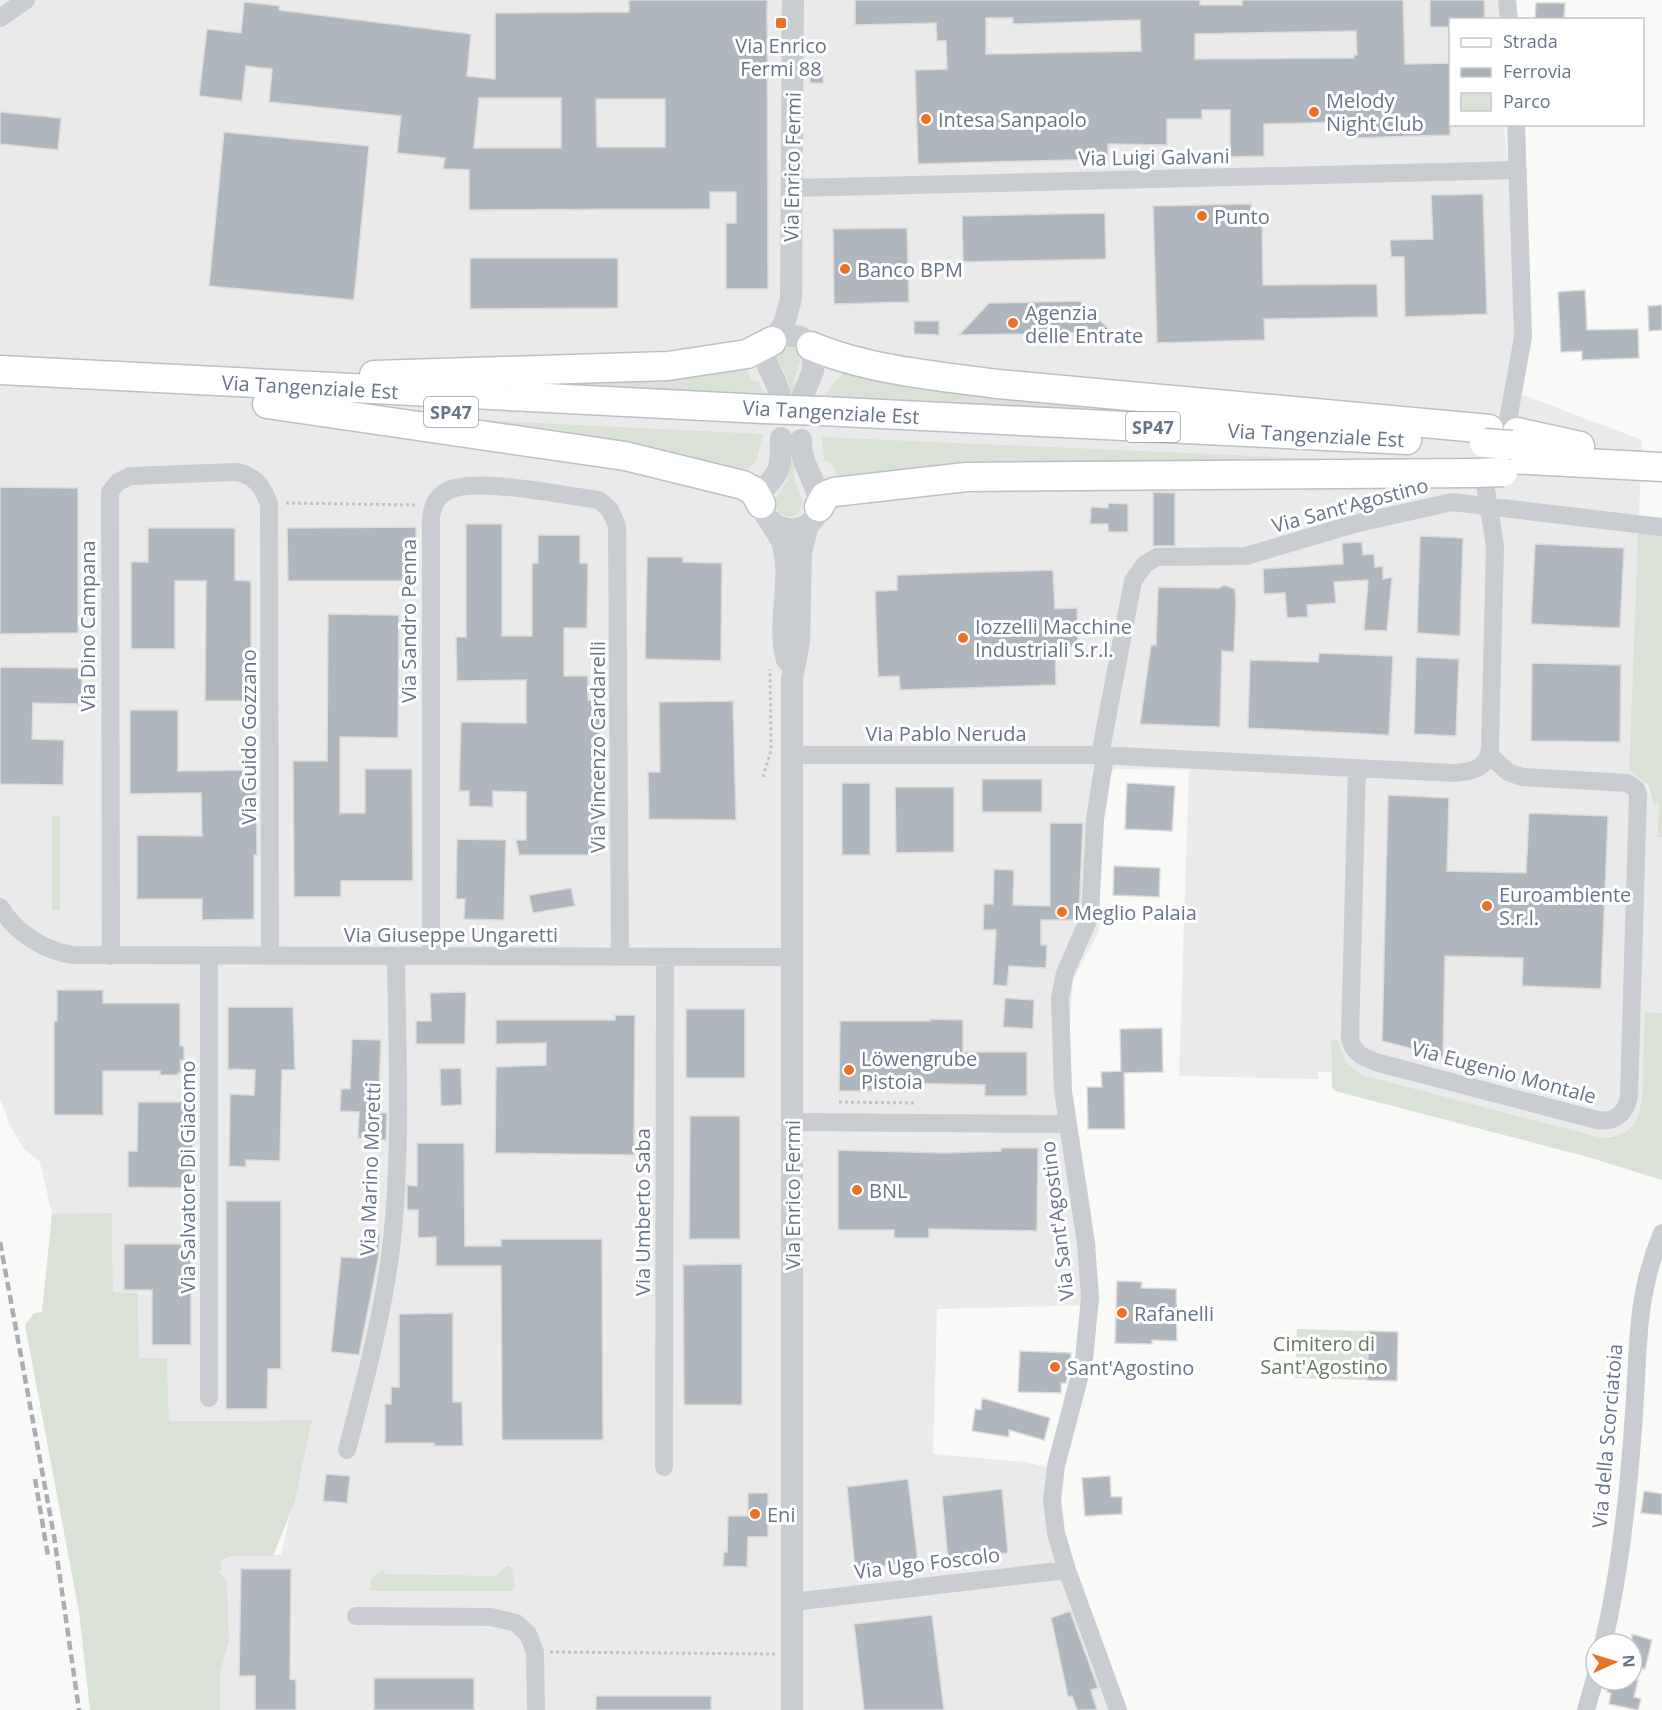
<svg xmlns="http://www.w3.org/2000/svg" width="1662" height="1710" viewBox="0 0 1662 1710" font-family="'Open Sans',sans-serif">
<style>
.built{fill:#eaeaea}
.green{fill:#dae1d7}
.building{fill:#b0b6be;stroke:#dbdbd9;stroke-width:1.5;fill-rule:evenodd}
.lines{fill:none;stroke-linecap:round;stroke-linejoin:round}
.primary-casing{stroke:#bcbfc4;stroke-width:31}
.path{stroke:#c0c2c5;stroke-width:3;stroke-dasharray:3 3;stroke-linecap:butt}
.minor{stroke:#c9ccd0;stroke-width:18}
.tertiary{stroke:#c9ccd0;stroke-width:22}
.primary{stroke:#fff;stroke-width:28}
.rail{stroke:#a9aeb5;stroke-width:4.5;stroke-dasharray:9 4.5;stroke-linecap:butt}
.primary-bridge-casing{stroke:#bcbfc4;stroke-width:31;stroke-linecap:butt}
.primary-bridge{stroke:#fff;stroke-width:28}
.poi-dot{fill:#ea7126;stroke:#fff;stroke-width:2}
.labels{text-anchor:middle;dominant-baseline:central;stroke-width:6;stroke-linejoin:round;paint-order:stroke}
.shield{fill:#fff;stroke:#959eac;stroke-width:1.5}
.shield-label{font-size:18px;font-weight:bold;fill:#677589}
.poi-label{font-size:20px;fill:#677589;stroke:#fff;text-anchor:start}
.street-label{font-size:20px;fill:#677589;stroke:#fff}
.park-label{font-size:20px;fill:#637a62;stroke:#fff}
</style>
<rect width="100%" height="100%" fill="#f9f9f7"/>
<path class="built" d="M0,0H1499L1500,19L1450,20V124L1505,125L1512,222L1514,337L1505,388L1642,440L1629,770L1645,781L1653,804H1659L1657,837H1662V1013L1645,1012L1643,1103L1635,1123L1627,1131L1619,1136L1598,1137L1362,1075L1345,1061L1338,1040L1331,1041V1072H1318V1079L1179,1076L1189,770L1116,769L1108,774L1099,861L1098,909L1102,914L1098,933L1073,980L1067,1061L1074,1119L1090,1206L1096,1262L1095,1305L937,1309L933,1454L1024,1462L1061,1470L1060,1510L1063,1533L1125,1710H218V1556L281,1555L312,1420L169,1421L167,1358H139L138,1293L113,1292L112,1214H52L40,1162L24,1149L10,1126L0,1098Z"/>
<path class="green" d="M790,347L797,350L802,357L795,377L792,404L789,383L778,358L782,350Z
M743,360L751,380L759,381L763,395L400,378Z
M849,365L1395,426L822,399Z
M418,417L763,434V435L756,461L742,475Z
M821,437L1390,462L842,483L830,462H825Z
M792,455L795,480L803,503L798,514L789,517L778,513L774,500L788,480Z
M1641,531L1662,534V837H1657L1659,804H1653L1648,785L1629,770L1638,533Z
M52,816H60V910H52Z
M1645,1012L1662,1013V1180L1588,1157L1335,1091L1332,1088L1331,1040H1338L1345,1061L1362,1075L1598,1137C1644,1141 1643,1101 1643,1068C1644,1049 1644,1031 1645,1012Z
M112,1213L113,1292L138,1293L139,1358H167L169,1421L312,1420L294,1504L273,1556H231L220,1560L222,1568L219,1572L227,1582L229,1640L220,1673V1710H90L79,1612L25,1325L34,1313L42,1312L52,1214Z
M1297,1329L1398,1332L1397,1381L1295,1378Z
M507,1566L512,1568L515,1587L511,1591H370L371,1578L385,1569L383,1574L495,1576Z"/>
<path class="building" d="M629,0H767L768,289H726V223H736V192H710V209L469,210V170L443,169L445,158L397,153L401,116L269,102L272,69L246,66L242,101L199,96L207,29L241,33L244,2L280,6L279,10L471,34L467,76L495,79V13L629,12ZM479,98H561V148H474ZM596,99H665V147H597Z
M855,0H1200V5H1242V0H1403L1405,64L1450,63V135L1356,138L1355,122L1264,124V156L1230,157V110H1202V119H1167V145L1108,144V159L918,164L915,70L947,69L946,41H937L936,23L855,25ZM986,18H1013V24L1140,20L1141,51L986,54ZM1356,31L1357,55H1354V58L1195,59V34Z
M1430,0H1484L1485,20H1450V27H1430Z
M1536,3H1565L1564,20H1535Z
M823,64V83H810V65Z
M0,112L61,118L58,150L0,144Z
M224,132L369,146L354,300L209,286Z
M1483,194L1487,314L1405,317L1404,257H1391L1390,240L1433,239L1431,195Z
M1251,204L1252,216H1262L1263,285L1377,284L1378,317L1264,319L1265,340L1157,343L1153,206Z
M1105,213L1106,259L963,262L962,216Z
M907,228L909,302L834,304L833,229Z
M470,258H618V308L470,309Z
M1585,290L1587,330L1638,329L1639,358L1582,360V351L1561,352L1558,292Z
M1080,301L1112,332L1043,333L1035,342L1026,334L959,335L989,303Z
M1662,305V330L1649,331L1648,306Z
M914,321H939V335L914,334Z
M0,487L78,488V633L0,634Z
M1153,492L1175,493V546H1153Z
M1108,503L1128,504V532H1108V524H1090L1091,507L1108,508Z
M466,524H502V636H532V563H538V535H580V563H588L587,628H564V676H588V700H600L598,855H519L516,840H526V792L493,791V807L469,806V791H459L461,722L526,723V680L457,681L456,637H466Z
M416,527V581H288L287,528Z
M148,528H235V580L251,581V701H205L206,581H175V649H131V562H148Z
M1420,536L1463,538L1460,636L1417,633Z
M1362,542L1363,555L1374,554L1375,567L1383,566V579L1392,577L1387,631L1364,630L1368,580L1334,582L1336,603L1307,605L1308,617L1287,618L1285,593L1264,594L1263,569L1343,564L1342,543Z
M1535,544L1624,548L1620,628L1531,624Z
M647,557H683V562L722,563L721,661L645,659Z
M1053,570L1055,609L1077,608L1078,646L1055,647L1056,685L900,690L899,676L878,677L875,591L897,590V575Z
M1224,585L1235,589L1236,604L1234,652L1222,651L1220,727L1140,724L1151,645H1156L1158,587L1219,588Z
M328,614L399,615L398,738L340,737V813H365V769H412L413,881H341V897H294L293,761H327Z
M1319,653L1393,656L1389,735L1248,728L1250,660L1318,662Z
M1416,657L1459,659L1456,736L1414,734Z
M1532,663L1621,665L1620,742L1531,741Z
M0,667L82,668V704L33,703L32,739L64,740L63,785L0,784Z
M733,701L736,820L649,819L648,772H660L659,702Z
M130,710H178V771L252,770L253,787H256L257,855H254V919L202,920V899H137V835L202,836L201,793L130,794Z
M982,779H1042V812H982Z
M842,783H870V855H842Z
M1127,783L1175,786L1172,831L1125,829Z
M895,787H954V852L896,853Z
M1388,795L1449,798L1447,871L1526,873L1529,813L1608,816L1601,989L1522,986L1523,958L1445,956L1443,1057L1382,1041Z
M1050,823H1083L1079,913L1076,920H1041V945H1047L1046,968L1009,966L1007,986L993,985L996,930H983L984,904H993L994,869L1014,870L1013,905L1050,906Z
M457,839L506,840L504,920L464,919L465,899H456Z
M1114,866L1160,868L1159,897L1113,895Z
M571,888L575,906L533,913L529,895Z
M57,990H103V1003H180V1046H184V1060H180L181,1071L177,1075H160V1071H103V1115H54V1021H57Z
M466,992L465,1044H416V1021H431L430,993Z
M1005,998L1034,1000L1033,1029L1003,1027Z
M228,1007H293L295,1070H282L280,1161L246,1160V1167L229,1166L230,1094L254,1095L255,1070L228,1069Z
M686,1009H745V1078H686Z
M615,1015H635L634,1155L495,1153L496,1067L546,1065V1043L496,1044V1020H615Z
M930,1019L963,1020V1052H1027V1096H985V1085L907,1083V1091H839L840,1021H930Z
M1162,1028L1163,1072L1124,1073L1125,1129H1088L1087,1087H1102L1101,1072L1121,1071L1120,1029Z
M352,1039L381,1040L378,1113H387L386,1140L358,1138L359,1112L340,1111L341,1089H350Z
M461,1068L462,1105L441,1106L440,1069Z
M138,1102H193L192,1188L128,1187V1151H137Z
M690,1116H740V1239H689Z
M417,1143H464L465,1246H501V1239H602L603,1440H502L501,1266H436V1237L418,1238V1210H407V1185L417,1186Z
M1001,1148H1038L1037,1231L929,1229V1238H894V1230H838V1150L944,1153L1001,1151Z
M226,1201H281V1369H268L267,1409H226Z
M363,1233L380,1234L378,1260L359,1355L331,1352L341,1257L360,1258Z
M124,1244H191V1345H152V1290H124Z
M742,1264V1405H684L683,1265Z
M1117,1281L1142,1282L1141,1288L1176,1289L1177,1341L1152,1340V1344L1115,1343Z
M453,1313V1402H462L463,1446H434V1443H385V1404H391V1387H399V1314Z
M1369,1331L1398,1332L1397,1381L1367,1380Z
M1020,1351L1071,1353L1070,1367L1066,1383H1061V1393L1018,1392Z
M982,1398L1050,1418L1044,1440L1009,1430V1437L972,1431L975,1409L981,1410Z
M326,1474L350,1476L347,1503L323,1501Z
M1110,1476L1111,1497H1122V1514L1085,1516L1082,1478Z
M908,1479L918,1562L855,1569L847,1487Z
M1002,1489L1008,1553L948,1560L942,1496Z
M1644,1491L1662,1494V1515L1641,1513Z
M748,1493H768V1537H748L747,1567L723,1566L724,1552H727L728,1516H748Z
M241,1569H291L290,1679L296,1680V1710H255V1676H239Z
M1070,1611L1098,1688L1091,1690L1097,1710H1077L1072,1696L1068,1697L1051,1618Z
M932,1615L944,1710H864L854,1624Z
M1632,1634L1652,1640L1645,1669L1632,1665Z
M374,1678H474V1710H374Z
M1609,1680H1638L1634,1697L1641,1699L1638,1710L1609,1704L1611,1693L1607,1692Z
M596,1696H711V1710H596Z"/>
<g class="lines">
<defs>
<path id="primary" d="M811,346C867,370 938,376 998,384L1489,429
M0,370L763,409
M374,375L668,366L747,354L772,341
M267,404L625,456L743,485L754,491L761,504
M822,411L1407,440
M1517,432L1580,446
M1508,459L1662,467
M819,507L825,496L834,492L966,477L1474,473"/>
</defs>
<use href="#primary" class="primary-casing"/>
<path class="path" d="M286,503L417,505
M763,777L771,750L770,669
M839,1102L916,1103
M550,1652L775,1654"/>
<path class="minor" d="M1507,0L1509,20
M0,18L26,0
M792,188L1518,170
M792,755H1100L1454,773C1471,772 1487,769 1490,749L1495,546L1485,483L1508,420L1523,337L1516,124
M1100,755L1133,581L1145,564L1157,557L1246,556L1354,524L1452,502L1662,527
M1105,756L1095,819L1090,916L1065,973L1060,998L1063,1091L1086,1243L1090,1298L1084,1359L1056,1466L1052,1500L1056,1533L1067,1570L1118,1710
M1357,769L1350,1038C1353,1054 1365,1058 1379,1063L1597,1120C1615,1123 1626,1113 1629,1096L1638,794L1636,789L1627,783L1522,777L1508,772L1489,755
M0,907C15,932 44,951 73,955L792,957
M111,956L110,492L118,482L130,476L236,472C255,475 263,487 269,504L270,956
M431,956V517C433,505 436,497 447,491C475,476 565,496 599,500L610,510L617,526L620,956
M792,1122L1067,1124
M209,1398V956
M347,1450C365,1381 384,1311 392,1240C402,1146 397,1050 396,956
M664,1467L665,957
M792,1602L1067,1570
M356,1616L491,1617L516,1623L528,1634L535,1652L536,1710
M1603,1644C1621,1569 1629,1490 1634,1413C1639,1346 1635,1297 1662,1233
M1586,1710L1596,1675"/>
<path class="tertiary" d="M772,341L784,324L791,299L793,0
M780,397C778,374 747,352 783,335L801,337L813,349V371L803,395
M781,438C780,448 782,460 778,470C773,483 758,488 762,506C768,536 816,538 819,505C820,484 800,467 801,440
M770,522C774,528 779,535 782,542C794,579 776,622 787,660
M792,1710V679L799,642L801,553L808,525"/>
<use href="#primary" class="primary"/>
<path class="rail" d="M0,1242L54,1536L79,1710
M35,1479L48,1556"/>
<defs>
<path id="primary-bridge" d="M763,409L822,411
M1484,443L1512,445
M1474,473L1503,472"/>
</defs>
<use href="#primary-bridge" class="primary-bridge-casing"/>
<use href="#primary-bridge" class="primary-bridge"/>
</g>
<g class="poi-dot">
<rect x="775" y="17" width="12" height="12" rx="3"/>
<circle cx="1314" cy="112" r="6"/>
<circle cx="926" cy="119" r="6"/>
<circle cx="1202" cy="216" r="6"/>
<circle cx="845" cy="269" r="6"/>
<circle cx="1013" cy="323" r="6"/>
<circle cx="963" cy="638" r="6"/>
<circle cx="1487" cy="906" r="6"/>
<circle cx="1062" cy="912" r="6"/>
<circle cx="849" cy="1070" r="6"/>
<circle cx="857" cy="1190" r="6"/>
<circle cx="1122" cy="1313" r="6"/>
<circle cx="1055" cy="1367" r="6"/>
<circle cx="755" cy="1514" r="6"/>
</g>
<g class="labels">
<g class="shield">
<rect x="424" y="397" width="54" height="30" rx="4.5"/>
<rect x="1126" y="412" width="54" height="30" rx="4.5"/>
</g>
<g class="shield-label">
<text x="451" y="412">SP47</text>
<text x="1153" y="427">SP47</text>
</g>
<g class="poi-label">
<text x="781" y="45" text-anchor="middle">Via Enrico<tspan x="781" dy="23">Fermi 88</tspan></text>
<text x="1326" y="100">Melody<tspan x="1326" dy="23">Night Club</tspan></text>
<text x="938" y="119">Intesa Sanpaolo</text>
<text x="1214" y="216">Punto</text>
<text x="857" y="269">Banco BPM</text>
<text x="1025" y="312">Agenzia<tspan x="1025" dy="23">delle Entrate</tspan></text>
<text x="975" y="626">Iozzelli Macchine<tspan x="975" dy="23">Industriali S.r.l.</tspan></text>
<text x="1499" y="894">Euroambiente<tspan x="1499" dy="23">S.r.l.</tspan></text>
<text x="1074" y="912">Meglio Palaia</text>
<text x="861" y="1058">Löwengrube<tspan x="861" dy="23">Pistoia</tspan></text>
<text x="869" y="1190">BNL</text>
<text x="1134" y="1313">Rafanelli</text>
<text x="1067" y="1367">Sant'Agostino</text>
<text x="767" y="1514">Eni</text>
</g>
<g class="street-label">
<text transform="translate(1154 157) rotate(-1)">Via Luigi Galvani</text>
<text transform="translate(792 167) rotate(-89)">Via Enrico Fermi</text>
<text transform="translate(310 387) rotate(3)">Via Tangenziale Est</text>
<text transform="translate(831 412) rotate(3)">Via Tangenziale Est</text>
<text transform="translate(1316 435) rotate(3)">Via Tangenziale Est</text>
<text transform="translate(1350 505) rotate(-15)">Via Sant'Agostino</text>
<text transform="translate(408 621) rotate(-90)">Via Sandro Penna</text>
<text transform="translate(87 626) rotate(-90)">Via Dino Campana</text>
<text x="946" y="733">Via Pablo Neruda</text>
<text transform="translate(248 737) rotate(-90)">Via Guido Gozzano</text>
<text transform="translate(597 747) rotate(-90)">Via Vincenzo Cardarelli</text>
<text x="451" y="934">Via Giuseppe Ungaretti</text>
<text transform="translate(1504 1072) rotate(15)">Via Eugenio Montale</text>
<text transform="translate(370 1169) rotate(-88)">Via Marino Moretti</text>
<text transform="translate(187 1177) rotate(-90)">Via Salvatore Di Giacomo</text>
<text transform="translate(792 1195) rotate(-90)">Via Enrico Fermi</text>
<text transform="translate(642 1212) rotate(-90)">Via Umberto Saba</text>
<text transform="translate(1057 1221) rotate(-97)">Via Sant'Agostino</text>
<text transform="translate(1607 1436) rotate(-85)">Via della Scorciatoia</text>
<text transform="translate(927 1563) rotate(-7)">Via Ugo Foscolo</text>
</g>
<g class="park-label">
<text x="1324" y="1343">Cimitero di<tspan x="1324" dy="23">Sant'Agostino</tspan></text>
</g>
</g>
<rect x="1449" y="18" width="195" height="108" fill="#ffffff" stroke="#c2c8d0" stroke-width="1.5"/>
<rect x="1461" y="38" width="30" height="9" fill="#ffffff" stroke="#c2c8d0" stroke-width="1.5"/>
<text x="1503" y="48" font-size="18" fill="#677589">Strada</text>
<rect x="1461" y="68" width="30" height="9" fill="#a9aeb5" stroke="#c2c8d0" stroke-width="1.5"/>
<text x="1503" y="78" font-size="18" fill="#677589">Ferrovia</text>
<rect x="1461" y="93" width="30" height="18" fill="#dae1d7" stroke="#c2c8d0" stroke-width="1.5"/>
<text x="1503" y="108" font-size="18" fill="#677589">Parco</text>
<g transform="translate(1614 1662) rotate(86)"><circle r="28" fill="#ffffff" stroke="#c2c8d0" stroke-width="1.5"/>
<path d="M0-4.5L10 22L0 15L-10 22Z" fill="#ea7126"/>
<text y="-9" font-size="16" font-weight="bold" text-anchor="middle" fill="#677589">N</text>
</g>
</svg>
